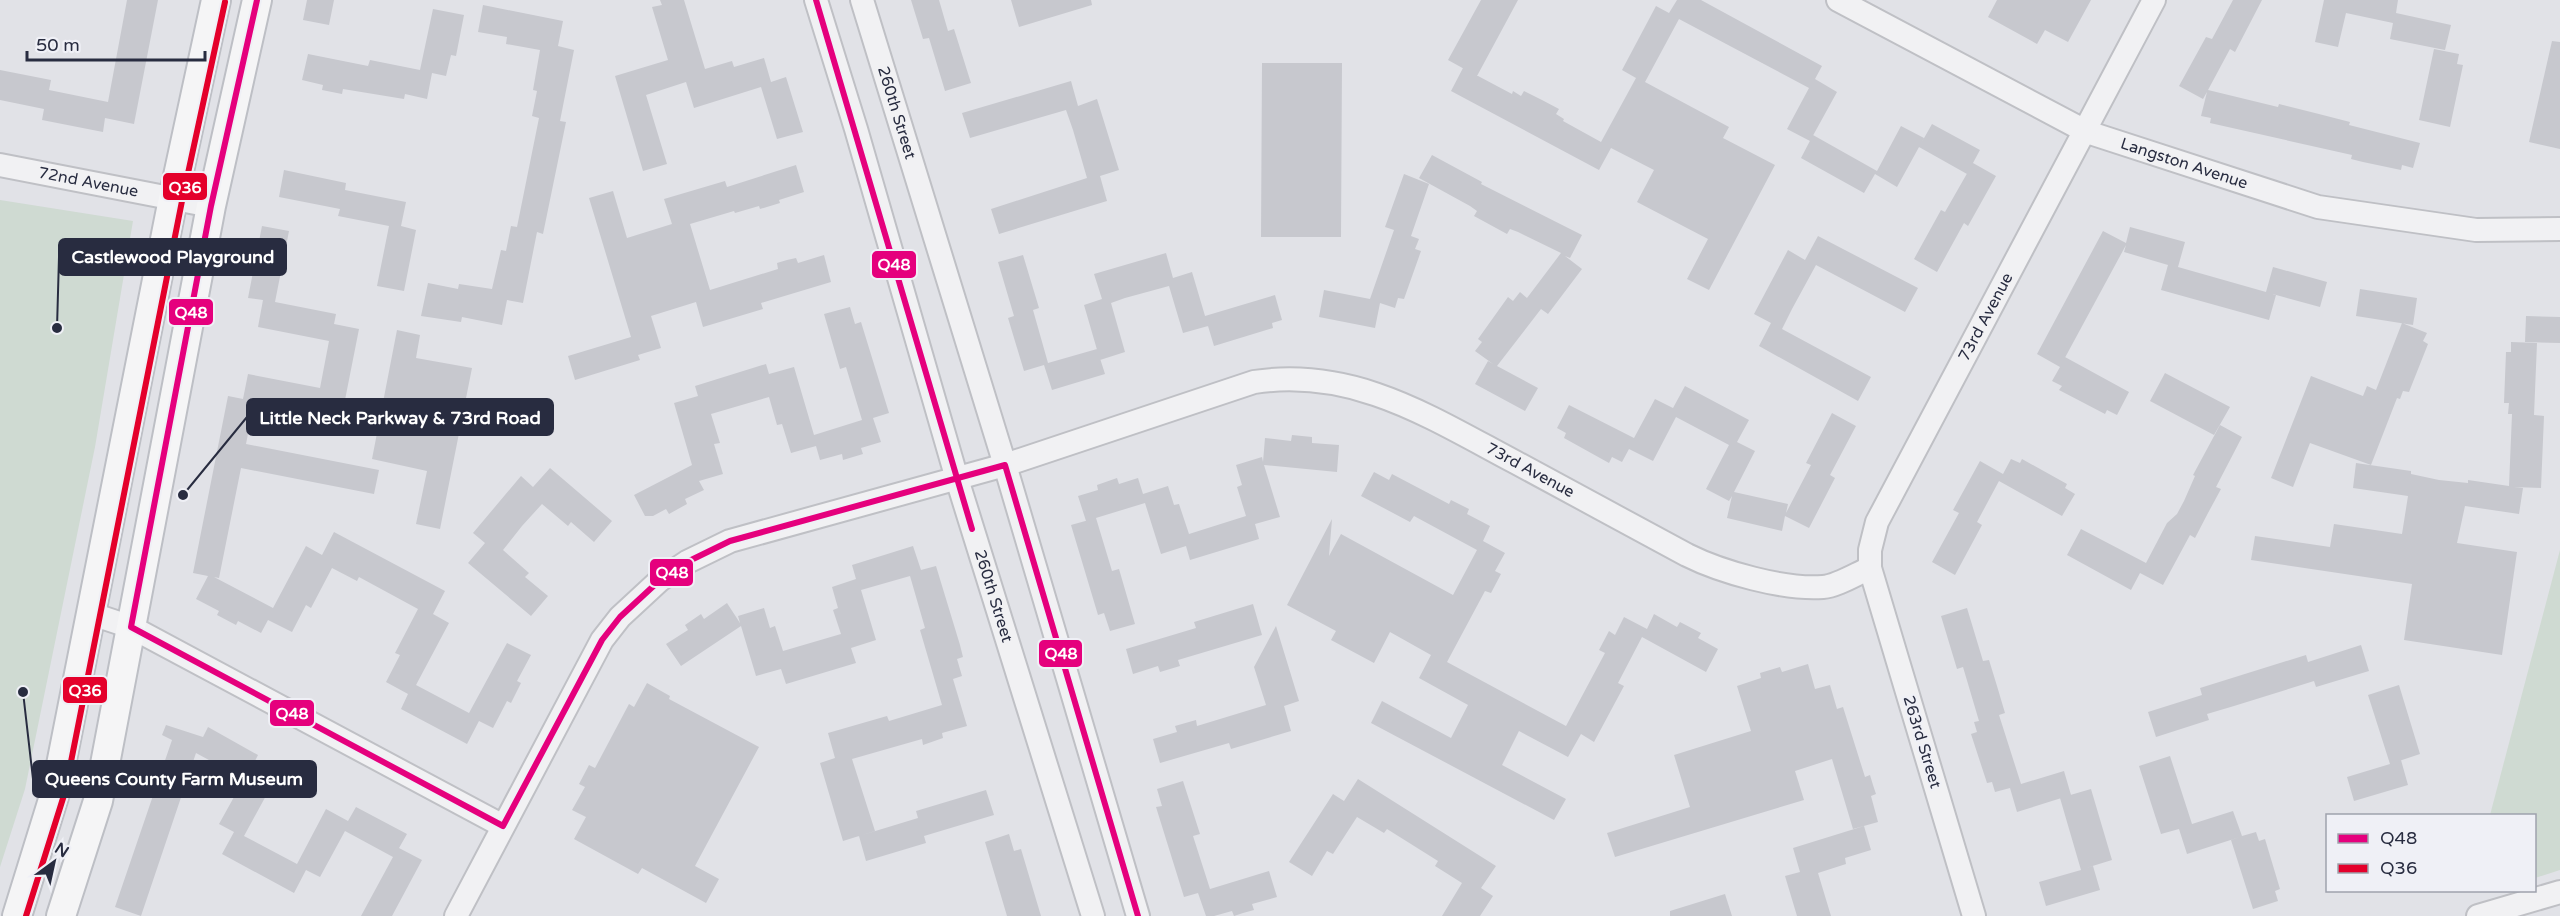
<svg xmlns="http://www.w3.org/2000/svg" width="2560" height="916" viewBox="0 0 2560 916" font-family="'Varela Round',sans-serif">
<style>
.green{fill:#cfdad2}
.building{fill:#c7c8ce}
.lines{fill:none;stroke-linecap:round;stroke-linejoin:round}
.minor-casing{stroke:#bfc0c5;stroke-width:26}
.major-casing{stroke:#bdbfc5;stroke-width:32}
.minor{stroke:#f1f1f3;stroke-width:22}
.major{stroke:#f5f5f6;stroke-width:28}
.bus-1-casing{stroke:#eff0f6;stroke-width:10}
.bus-2-casing{stroke:#eff0f6;stroke-width:10}
.bus-1{stroke:#e5007d;stroke-width:6}
.bus-2{stroke:#e4002b;stroke-width:6}
.labels{text-anchor:middle;dominant-baseline:central;stroke-width:4.5;stroke-linejoin:round;paint-order:stroke}
.street-label{font-size:16px;fill:#282c40;stroke:#eff0f6}
.leader{fill:none;stroke:#282c40;stroke-width:2}
.callout-dot{fill:#282c40;stroke:#eff0f6;stroke-width:2}
.callout{fill:#282c40;stroke:#282c40;stroke-width:2}
.callout-label{font-size:18px;text-anchor:middle;font-weight:bold;fill:#fff}
.line-badge{stroke:#eff0f6;stroke-width:2}
.badge-label{font-size:16px;text-anchor:middle;font-weight:bold;fill:#fff}
</style>
<rect width="100%" height="100%" fill="#e1e2e7"/>
<path class="green" d="M0,200L133,221L95,447L25,789L0,867Z
M2560,550V870L2535,878L2534,816L2490,815Z"/>
<path class="building" d="M127,0H158L134,124L105,118L103,132L42,120L44,109L0,100V70L51,80L49,90L108,102Z
M307,0H334L329,25L303,20Z
M660,0H684L705,69L732,61L734,67L764,58L771,82L786,77L803,132L777,139L761,87L694,108L686,82L646,95L667,164L643,171L615,76L668,60L652,7L662,5Z
M911,0H939L948,31L954,29L971,83L945,91L929,38L923,39Z
M1011,0H1091L1092,5L1019,27Z
M1481,0H1518L1477,76L1448,60Z
M1677,0H1701L1822,66L1815,79L1837,92L1810,141L1787,129L1809,88L1679,19L1645,82L1729,127L1723,138L1775,165L1709,290L1687,279L1708,239L1637,202L1654,170L1611,148L1599,170L1451,91L1463,68L1512,94L1513,91L1521,96L1524,91L1542,100L1559,109L1556,114L1564,119L1563,121L1601,142L1636,78L1622,70L1656,6L1669,13Z
M1997,0H2091L2068,42L2045,30L2037,44L1988,17Z
M2233,0H2262L2235,52L2230,49L2208,90L2278,107L2279,104L2315,113L2350,122L2349,125L2420,143L2413,168L2402,165L2401,170L2363,162L2351,159L2352,155L2210,123L2211,118L2201,116L2207,92L2203,99L2179,86L2206,37L2212,39Z
M2324,0H2398L2396,13L2451,25L2445,50L2390,39L2393,23L2346,13L2338,47L2315,42Z
M483,5L563,21L558,46L574,50L560,121L566,122L543,234L537,232L523,303L507,300L502,325L462,317L461,322L421,316L428,283L458,289L459,284L492,289L501,250L506,251L511,226L517,227L539,118L532,116L537,91L533,90L540,50L506,44L507,37L478,32Z
M433,9L464,15L456,56L451,55L446,76L432,73L427,99L405,94L404,99L343,89L342,94L322,90L323,85L302,80L308,54L368,66L370,60L420,70Z
M2552,41L2560,42V149L2529,142Z
M2434,49L2459,54L2457,64L2463,65L2450,127L2419,120Z
M1262,63H1342L1341,237H1261Z
M1071,81L1078,106L1097,99L1119,170L1100,176L1107,201L999,234L991,209L1087,178L1073,130L1066,110L970,138L962,113Z
M1932,124L1980,150L1967,174L1919,147Z
M1901,126L1924,138L1897,187L1875,174L1864,193L1801,158L1813,135L1877,171Z
M1432,155L1482,182L1481,184L1582,235L1570,258L1565,256L1582,269L1548,314L1541,309L1497,366L1538,388L1525,411L1475,384L1488,361L1493,364L1475,351L1482,342L1478,339L1508,297L1513,301L1520,292L1527,298L1561,253L1518,232L1510,229L1507,234L1474,216L1477,211L1470,206L1419,178Z
M1973,163L1996,176L1968,226L1964,223L1937,272L1914,259L1941,210L1945,212Z
M796,165L804,192L779,200L780,203L760,209L759,206L735,213L734,211L690,224L710,290L778,269L777,263L787,260L796,258L798,263L824,255L831,282L761,303L763,309L703,327L696,302L651,316L661,348L638,355L640,360L575,380L568,356L631,337L589,198L613,191L627,238L672,224L664,199L725,181L727,187Z
M284,170L346,183L345,190L406,202L401,226L416,230L404,291L377,286L389,226L338,216L340,209L279,197Z
M1404,174L1429,184L1411,236L1419,239L1415,249L1421,251L1404,299L1398,298L1395,308L1380,303L1375,328L1319,317L1324,290L1370,299L1394,230L1385,227Z
M262,226L289,231L275,302L336,314L334,324L359,329L343,410L318,405L316,415L254,403L246,444L379,470L374,494L241,468L219,578L214,577L273,608L306,546L322,555L334,532L445,591L433,614L449,623L416,685L469,713L507,643L531,655L517,681L521,683L511,703L507,701L493,728L479,721L467,744L401,709L408,694L386,682L400,655L395,653L418,609L359,577L357,581L332,568L311,608L306,605L292,632L268,620L261,633L238,621L236,625L217,615L219,611L196,599L208,576L193,573L228,396L243,399L248,374L320,388L329,341L258,327L263,300L248,298Z
M2130,227L2185,242L2178,267L2266,292L2273,267L2327,282L2320,307L2269,293L2276,295L2269,320L2161,290L2168,265L2124,252L2126,245L2061,365L2065,357L2129,392L2117,415L2107,410L2105,414L2059,390L2062,386L2052,381L2060,367L2037,354L2103,231L2126,243Z
M1818,236L1918,288L1905,312L1816,265L1792,309L1782,329L1871,377L1858,401L1759,346L1771,323L1754,314L1788,250L1805,260Z
M1166,253L1173,278L1192,272L1208,326L1183,333L1169,286L1125,298L1111,303L1125,352L1100,360L1084,305L1102,299L1094,274Z
M1023,255L1039,308L1033,310L1048,363L1097,349L1105,374L1052,390L1044,365L1024,371L1008,318L1014,316L998,262Z
M2360,289L2417,298L2413,325L2356,316Z
M1275,295L1282,320L1272,323L1273,328L1214,346L1205,316Z
M850,307L855,324L861,322L889,413L873,418L881,442L861,448L863,454L843,460L842,454L820,460L816,446L791,453L782,424L777,425L769,397L711,414L720,443L714,444L723,474L699,481L704,490L685,499L687,504L669,514L666,509L653,516H645L634,495L692,465L674,403L698,396L695,386L766,364L769,374L794,367L814,435L862,420L846,367L840,369L824,314Z
M2526,316L2560,317V343L2525,342Z
M2402,323L2427,333L2423,341L2428,344L2409,392L2403,391L2400,399L2397,398L2371,465L2310,443L2293,487L2271,478L2311,376L2363,396L2367,386L2376,390Z
M397,330L420,335L416,358L472,368L440,529L416,524L427,471L372,459Z
M2511,342L2537,343L2534,415L2544,416L2541,488L2514,487L2523,488L2519,514L2465,506L2457,543L2517,552L2502,655L2404,640L2412,584L2251,560L2255,536L2330,547L2334,524L2402,534L2408,496L2353,488L2356,463L2411,471V474L2439,480L2468,483V480L2509,486L2512,414H2508L2509,403H2504L2506,352H2511Z
M2165,373L2230,407L2214,435L2150,401Z
M1685,386L1749,420L1737,442L1755,451L1734,492L1788,504L1786,513L1811,465L1806,463L1832,413L1856,426L1830,475L1835,478L1809,528L1785,516L1782,531L1727,518L1732,496L1729,501L1706,489L1729,445L1676,417L1653,461L1629,449L1622,462L1612,457L1609,463L1564,438L1566,433L1557,428L1569,405L1634,438L1655,399L1673,408Z
M2220,425L2242,437L2216,487L2221,489L2208,513L2195,538L2190,535L2163,585L2140,573L2131,590L2067,555L2081,529L2146,563L2167,523L2177,514L2184,501L2195,476L2193,475Z
M1292,435L1312,437V443L1339,445L1337,472L1264,465L1280,517L1255,524L1259,539L1190,560L1186,546L1161,554L1145,503L1086,521L1078,496L1098,490L1097,485L1117,478L1119,484L1138,478L1143,494L1168,486L1174,505L1179,504L1189,534L1246,516L1237,487L1242,485L1236,465L1262,457L1263,462L1265,438L1291,441Z
M2011,459L2020,463L2022,459L2067,484L2065,488L2075,494L2062,516L1999,481L1977,522L1982,525L1955,575L1932,562L1959,513L1953,510L1980,461L2003,474Z
M550,468L612,521L594,542L571,522L568,526L542,504L522,526L503,550L529,573L525,577L548,596L531,616L468,563L485,543L473,533L521,476L533,487Z
M1374,472L1389,480L1392,474L1449,504L1451,500L1469,509L1467,514L1490,526L1483,541L1505,553L1495,571L1501,574L1491,593L1485,591L1447,662L1566,726L1605,653L1599,650L1609,631L1615,635L1624,617L1647,629L1654,614L1677,627L1680,622L1701,633L1698,638L1718,649L1706,672L1642,637L1618,683L1624,686L1594,742L1581,734L1568,757L1519,731L1502,765L1566,799L1554,820L1371,723L1382,701L1451,738L1468,705L1419,678L1431,655L1390,632L1374,663L1331,640L1336,631L1287,605L1332,519L1329,556L1341,534L1453,595L1477,550L1414,516L1410,522L1361,496Z
M1096,518L1112,571L1119,569L1135,624L1110,631L1104,613L1098,615L1071,525Z
M913,546L921,570L936,566L960,645L963,657L957,659L962,676L953,679L967,726L942,733L943,738L923,745L922,739L852,759L875,831L843,841L820,763L835,758L828,733L887,716L889,721L942,705L920,630L925,628L910,576L861,590L876,640L851,648L856,663L786,684L781,669L756,676L741,626L681,666L666,644L688,630L685,625L701,614L704,619L727,603L740,623L738,616L764,608L770,628L775,626L783,651L841,634L833,610L838,608L832,587L856,579L852,565Z
M1253,604L1262,635L1178,660L1180,666L1160,672L1158,666L1133,674L1126,649L1196,628L1194,622Z
M1967,608L1983,661L1989,660L1997,686L2005,713L1999,715L2021,784L2064,771L2071,795L2017,812L2010,788L1995,792L1992,782L1987,783L1971,734L1977,732L1974,722L1979,721L1963,667L1957,669L1941,616Z
M1276,626L1299,701L1284,706L1291,731L1231,749L1229,743L1160,763L1153,739L1177,732L1175,726L1196,720L1197,726L1266,705L1254,667Z
M2361,645L2369,671L2316,687L2314,681L2234,706L2207,714L2209,720L2156,737L2148,712L2202,695L2200,688L2306,655L2308,662Z
M1808,664L1815,689L1830,685L1837,709L1843,707L1865,777L1870,775L1873,785L1876,794L1871,796L1878,822L1853,829L1832,759L1795,771L1804,800L1615,857L1607,833L1690,807L1674,755L1751,731L1737,686L1761,678L1760,673L1780,667L1782,672Z
M647,683L670,696L669,699L759,747L695,866L719,879L706,903L642,868L638,874L574,839L586,817L572,810L585,787L579,784L589,765L595,768L629,704L634,707Z
M2399,685L2420,754L2396,762L2401,760L2408,785L2354,801L2347,777L2390,764L2368,695Z
M166,725L203,737L208,727L258,755L251,769L274,781L244,836L297,864L326,809L348,821L356,807L407,834L399,848L422,860L392,916H361L393,857L345,831L320,877L306,870L294,893L222,854L234,832L219,824L244,779L196,753L141,916L115,907L172,740L162,735Z
M2170,756L2192,824L2233,811L2242,836L2256,832L2259,841L2265,839L2280,889L2275,891L2278,901L2253,909L2231,840L2240,837L2187,854L2179,829L2161,834L2139,766Z
M1358,779L1496,866L1481,888L1493,896L1480,916H1442L1462,883L1435,866L1438,861L1387,829L1384,833L1357,817L1333,854L1327,851L1312,876L1289,862L1333,794L1344,801Z
M1183,781L1200,834L1193,836L1210,889L1269,871L1277,897L1252,904L1254,910L1243,913L1234,916L1232,911L1214,916H1206L1198,893L1184,897L1156,807L1162,806L1157,789Z
M2091,789L2112,860L2086,868L2093,866L2100,890L2046,906L2039,882L2081,870L2060,798Z
M986,790L994,815L924,836L926,843L866,861L859,836L918,818L916,811Z
M1864,826L1871,850L1845,858L1846,864L1818,873L1831,916H1797L1785,876L1800,872L1793,848Z
M1009,834L1014,851L1021,849L1041,916H1007L985,842Z
M1725,894L1732,916H1670V911Z"/>
<g class="lines">
<defs>
<g id="minor">
<path id="s1" d="M816,0L856,129L957,479L1093,916"/>
<path id="s2" d="M862,0L1005,465L1138,916"/>
<path id="s3" d="M1838,0L2087,132L2318,207L2476,230L2560,229"/>
<path id="s4" d="M0,165L211,206"/>
<path d="M92,614L131,627L503,826"/>
<path id="s5" d="M456,916L602,640L620,617L660,580L687,562L730,541L1005,465L1254,382C1354,367 1430,417 1515,462C1572,493 1630,524 1687,555C1721,572 1784,590 1823,587C1837,586 1856,574 1870,568"/>
<path id="s6" d="M1974,916L1870,568V550L1877,522L2154,0"/>
<path d="M2478,916L2560,892"/>
</g>
<path id="major" d="M17,916L56,790L173,199L216,0
M61,916L98,801L211,206L257,0"/>
</defs>
<use href="#minor" class="minor-casing"/>
<use href="#major" class="major-casing"/>
<use href="#minor" class="minor"/>
<use href="#major" class="major"/>
<defs>
<path id="bus-1" d="M257,0L211,206L131,627L503,826L602,640L620,617L660,580L687,562L730,541L1005,465L1138,916
M816,0L972,529"/>
<path id="bus-2" d="M26,916L65,792L182,201L225,2"/>
</defs>
<use href="#bus-1" class="bus-1-casing"/>
<use href="#bus-2" class="bus-2-casing"/>
<use href="#bus-1" class="bus-1"/>
<use href="#bus-2" class="bus-2"/>
</g>
<g class="labels">
<g class="street-label">
<text stroke="none"><textPath href="#s2" startOffset="118">260th Street</textPath></text>
<text stroke="none"><textPath href="#s3" startOffset="384">Langston Avenue</textPath></text>
<text stroke="none"><textPath href="#s4" startOffset="90">72nd Avenue</textPath></text>
<text stroke="none"><textPath href="#s6" startOffset="642">73rd Avenue</textPath></text>
<text stroke="none"><textPath href="#s5" startOffset="1320">73rd Avenue</textPath></text>
<text stroke="none"><textPath href="#s1" startOffset="622">260th Street</textPath></text>
<text transform="translate(1922 742) rotate(73)">263rd Street</text>
</g>
</g>
<path class="leader" d="M57 328L59 257M183 495L247 417M23 692L33 779"/>
<g class="callout-dot">
<circle cx="57" cy="328" r="6"/>
<circle cx="183" cy="495" r="6"/>
<circle cx="23" cy="692" r="6"/>
</g>
<g class="callout">
<rect x="59" y="239" width="227" height="36" rx="6"/>
<rect x="247" y="399" width="306" height="36" rx="6"/>
<rect x="33" y="761" width="283" height="36" rx="6"/>
</g>
<g class="callout-label">
<text x="173" y="263">Castlewood Playground</text>
<text x="400" y="424">Little Neck Parkway &amp; 73rd Road</text>
<text x="174" y="785">Queens County Farm Museum</text>
</g>
<g class="line-badge">
<rect x="162" y="172" width="46" height="29" rx="6" fill="#e4002b"/>
<rect x="871" y="250" width="46" height="29" rx="6" fill="#e5007d"/>
<rect x="168" y="298" width="46" height="28" rx="6" fill="#e5007d"/>
<rect x="649" y="558" width="45" height="29" rx="6" fill="#e5007d"/>
<rect x="1038" y="639" width="45" height="29" rx="6" fill="#e5007d"/>
<rect x="62" y="676" width="46" height="28" rx="6" fill="#e4002b"/>
<rect x="269" y="699" width="46" height="28" rx="6" fill="#e5007d"/>
</g>
<g class="badge-label">
<text x="185" y="193">Q36</text>
<text x="894" y="270">Q48</text>
<text x="191" y="318">Q48</text>
<text x="672" y="578">Q48</text>
<text x="1061" y="659">Q48</text>
<text x="85" y="696">Q36</text>
<text x="292" y="719">Q48</text>
</g>
<rect x="2326" y="814" width="210" height="78" fill="#eff0f6" stroke="#9fa2ad" stroke-width="1.5"/>
<rect x="2338" y="834" width="30" height="9" fill="#e5007d" stroke="#9fa2ad" stroke-width="1.5"/>
<text x="2380" y="844" font-size="18" fill="#282c40">Q48</text>
<rect x="2338" y="864" width="30" height="9" fill="#e4002b" stroke="#9fa2ad" stroke-width="1.5"/>
<text x="2380" y="874" font-size="18" fill="#282c40">Q36</text>
<g transform="translate(54 862) rotate(33)" stroke="#eff0f6" stroke-width="4.5" paint-order="stroke">
<path d="M0-4.5L10 22L0 15L-10 22Z" fill="#282c40"/>
<text y="-9" font-size="16" font-weight="bold" text-anchor="middle" fill="#282c40">N</text>
</g>
<path d="M27 51v9h178v-9" fill="none" stroke="#282c40" stroke-width="3"/>
<text x="36" y="51" font-size="18" fill="#282c40" stroke="#eff0f6" stroke-width="4.5" paint-order="stroke">50 m</text>
</svg>
